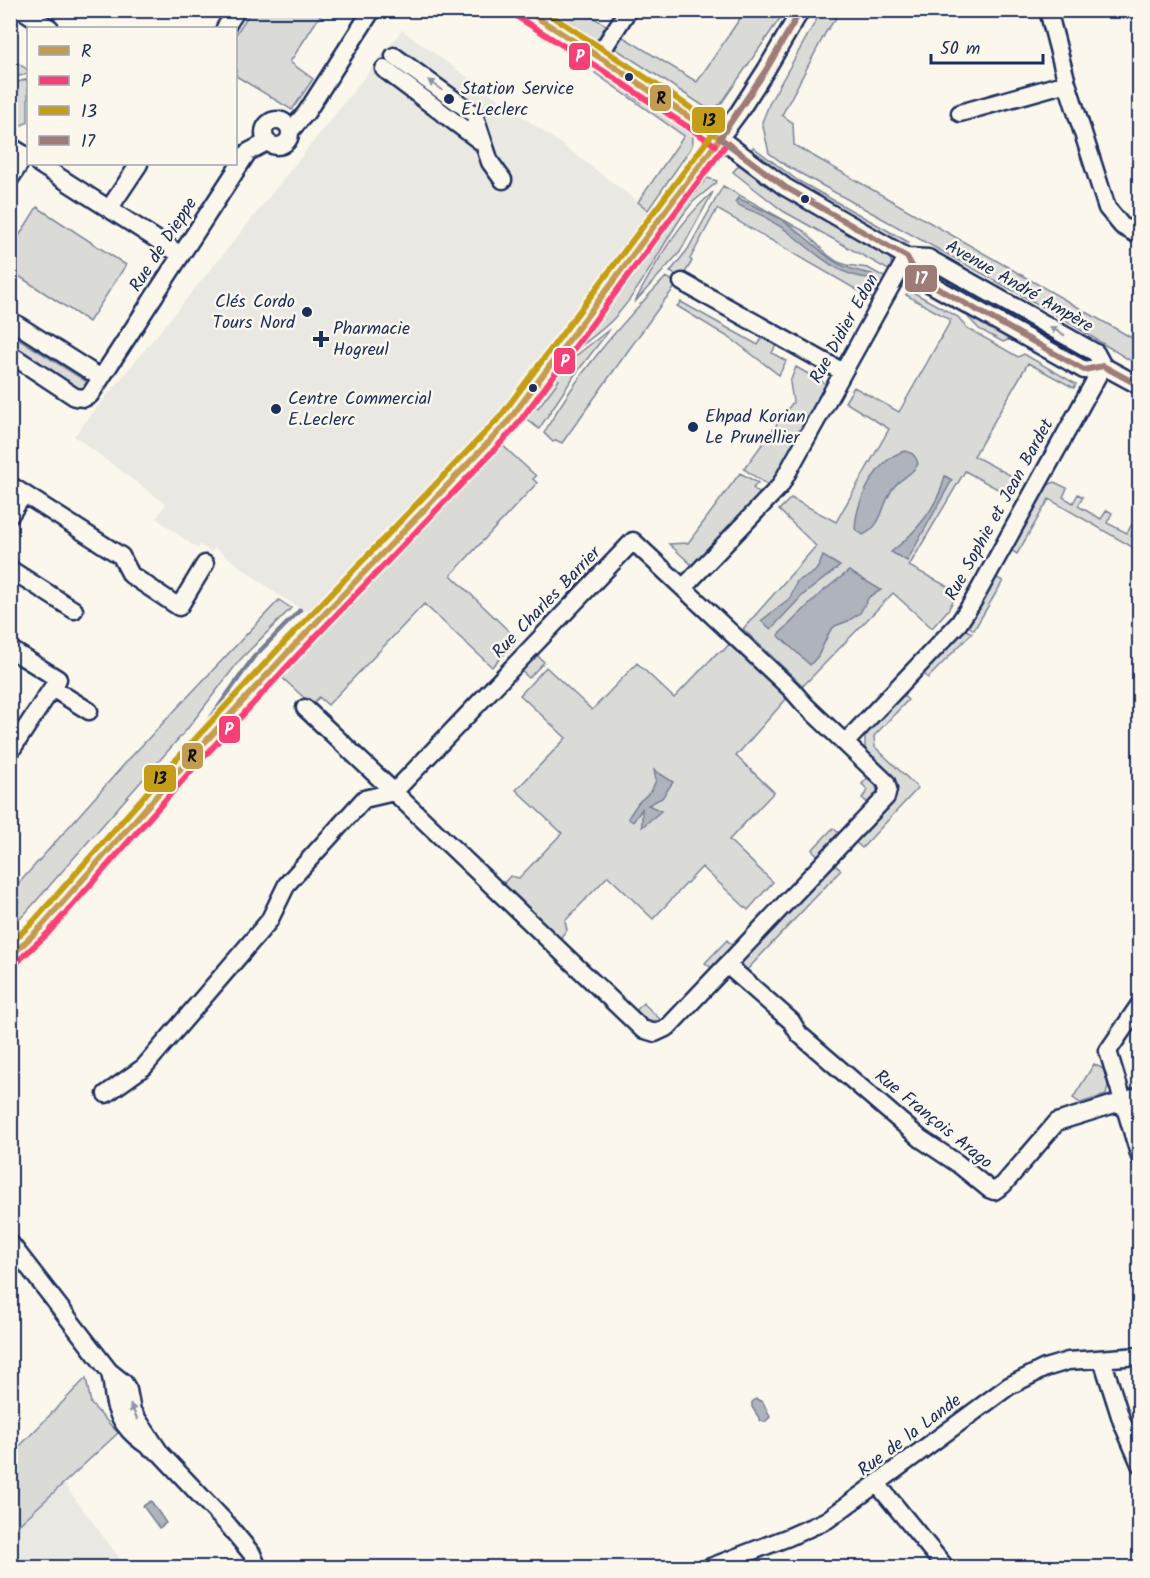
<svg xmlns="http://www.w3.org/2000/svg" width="1150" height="1578" viewBox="0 0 1150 1578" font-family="Kalam,sans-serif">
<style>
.built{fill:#eae8e2}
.green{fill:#dadad7;stroke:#7a849a;stroke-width:1.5}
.water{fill:#afb3bb;stroke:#747e96;stroke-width:1.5}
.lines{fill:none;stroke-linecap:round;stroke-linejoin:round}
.stream{stroke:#747e96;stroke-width:4.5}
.minor-casing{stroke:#1b2f5e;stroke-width:21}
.minor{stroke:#fbf7ec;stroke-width:16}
.bus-1-casing{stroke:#fbf7ec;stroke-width:10}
.bus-2-casing{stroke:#fbf7ec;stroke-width:10}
.bus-3-casing{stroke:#fbf7ec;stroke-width:10}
.bus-4-casing{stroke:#fbf7ec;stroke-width:10}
.bus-1{stroke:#c49c51;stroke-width:6}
.bus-2{stroke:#f94076;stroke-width:6}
.bus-3{stroke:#c49e18;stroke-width:6}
.bus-4{stroke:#9f7b77;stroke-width:6}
.oneway{fill:#8b93a5}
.bus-dot{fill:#1b2f5e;stroke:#fbf7ec;stroke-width:2}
.labels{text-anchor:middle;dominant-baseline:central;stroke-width:5;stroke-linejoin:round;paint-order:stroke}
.poi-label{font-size:18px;fill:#1b2f5e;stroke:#fbf7ec;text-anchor:start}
.street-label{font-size:18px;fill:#1b2f5e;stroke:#fbf7ec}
.line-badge{stroke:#fbf7ec;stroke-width:2}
.badge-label{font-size:16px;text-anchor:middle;font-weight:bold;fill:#fff}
.pale-badge-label{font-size:16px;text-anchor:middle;font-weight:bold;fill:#111}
</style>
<rect width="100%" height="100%" fill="#fbf7ec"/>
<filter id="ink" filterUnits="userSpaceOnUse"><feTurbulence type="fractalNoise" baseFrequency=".0167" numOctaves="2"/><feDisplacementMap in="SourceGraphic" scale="12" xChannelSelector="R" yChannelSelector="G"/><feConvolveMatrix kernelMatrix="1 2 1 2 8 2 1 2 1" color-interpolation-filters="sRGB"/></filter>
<g filter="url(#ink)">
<path class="built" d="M402,30L583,160L660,219L519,409L320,619L280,596L215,548L211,552L200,545L198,549L156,518L166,504L74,436L242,231Z
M64,1484L126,1567H24L11,1547V1532Z"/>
<path class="green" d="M822,10L841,11L826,32L782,115L793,123L794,145L1139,342V366L1050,311L787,166L769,153L762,122L770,102Z
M251,11H323L290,62L313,79L292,110L236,76V34Z
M540,11H582L606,25L598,39L590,41Z
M745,11H785L721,104L713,108L705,107L613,47L620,35L697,82Z
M10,58L28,70V74L11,78Z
M598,72L632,92L630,95L641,102L643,99C654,107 688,123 692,134C694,139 693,143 691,148L648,210L638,202L684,136L595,73Z
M28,79V122L20,126L11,128V84Z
M753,147L797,180L910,243L894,242L794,185L750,151Z
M740,164L882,251L891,260L892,272L783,211L733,172Z
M707,178L717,181L716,183L693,202L685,212C661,246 644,285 616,316C601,333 580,345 563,361L629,270L664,233Z
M723,186L804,231L828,255L838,262L847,265L868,268L888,279L876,301L717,209L690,259L692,261L682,278L670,272L688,249Z
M713,192L680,252L634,303C656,263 678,222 713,192Z
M37,207L126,265L89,322L11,271V249Z
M923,264L1026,318L1020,330L922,274L920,268Z
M666,277L678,284L676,286L663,302L562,443L556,440L553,442L544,433C576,375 620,325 666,277Z
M909,290L958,317L967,328L1018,357L1024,354L1076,384L1074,388L1028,363L974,456L1021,481L1012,497L965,471L909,566L958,592L948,610L932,628L893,593L803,686L743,629L816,546L779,510L791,498L836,522L889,429L845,402L854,387L899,412L951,320L906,295Z
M942,295L1014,338L1003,342L979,329L966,315L940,300Z
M681,302L758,345L763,336L777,343L772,353L786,361L779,375L733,340L677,306Z
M610,329L574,376L539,429L525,418L535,406L538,408L559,380L557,378L573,358Z
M10,333L87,382L89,387L81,392L11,347Z
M796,367L828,385L775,480L769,486L744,469L793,402L790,382Z
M500,443L536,476L533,479L537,483L451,575L518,640L492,667L424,604L328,705L319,697L312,705L277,673Z
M740,473L758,483L753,488L761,495L693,566L669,544L688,543Z
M1054,482L1067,488L1063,497L1073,503L1078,494L1083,497L1078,506L1101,519L1107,510L1112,513L1107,523L1127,533L1132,524L1136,527L1131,536L1139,541V551L1049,499L1017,554L1009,549L1044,487Z
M993,576L1003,581L974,630L965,624Z
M279,600L291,608L239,661L188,728L23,916L11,923V892L129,759Z
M962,628L972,633L928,678L921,671Z
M731,642L788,697L736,756L774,792L729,840L773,882L748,910L702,867L653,919L608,876L565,921L567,930L560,938L502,885L510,876L519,878L562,833L516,790L566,738L520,695L546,667L592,710L637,663L674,698L717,653L723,651Z
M536,654L544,662L529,678L518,668Z
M901,694L908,700L874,736L875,747L918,788L862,848L854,841C865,829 904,797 895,781C888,770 874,761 865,751V734Z
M870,775C879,787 879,794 870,805L862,798L868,790L862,784Z
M833,828L841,835L820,857L812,850Z
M833,863L841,870L745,972L742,962L744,958Z
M727,940L735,948L714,970L705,963Z
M643,1003L662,1021L648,1020L636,1011Z
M1094,1064L1105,1070L1108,1086L1106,1095L1080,1103L1073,1098Z
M86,1378L91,1404L118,1433L11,1532V1455Z"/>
<path class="water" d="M738,198C757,208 780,216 796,230C828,254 828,266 872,274L875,278C840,280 814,251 787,231C780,226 771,222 764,216C755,211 742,209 735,202Z
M905,451C913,453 916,456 918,464C913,474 901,478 894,487C881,504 884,525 863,535L855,529C856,501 877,458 905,451Z
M945,476L952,480L907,561L891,552C915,533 938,507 945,476Z
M823,556L840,566L803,595L771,629L761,621L790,598L797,581C813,573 816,575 823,556Z
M849,571L881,590L869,597L860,613L848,621L835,626L830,631L818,656L810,665L778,635L822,592Z
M654,770L673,782L662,798L648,805L661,811L642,827V809L633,822L628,818L638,803L652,790L656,780Z
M756,1399L763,1402L770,1417L765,1422L761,1421L752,1407V1402Z
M151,1501L166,1523L159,1528L143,1506Z"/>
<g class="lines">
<path class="stream" d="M207,723L253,658L300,610
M162,775L189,744
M34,920L138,801
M39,945L206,757"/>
<defs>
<path id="minor" d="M22,10L50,28
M524,10L698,122L785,187L907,257L928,258L1096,353L1103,366L1140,386
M1048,10L1067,83L1107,208L1122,226L1140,236
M225,28L237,10
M394,56L474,114L490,162L503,180
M598,57L628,10
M384,69L484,144
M960,113L1067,83
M264 133a13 13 0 1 1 26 0a13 13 0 1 1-26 0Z
M290,131L306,113L372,10
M10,146L28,157
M39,164L181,255
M10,179L25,155
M109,209L139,164
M907,257L918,277L1084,370L1103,366
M682,282L843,372
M10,320L101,378
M10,354L75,397L84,398L90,395L248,152L267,142
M10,485L121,556L131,575L179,607L205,564
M10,515L24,494
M633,541L791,689L805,705L886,782L888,789L886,797L668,1027L655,1033L642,1029L394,792Z
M10,569L74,610
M683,588L780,486L907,257
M10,649L58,679L10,752
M52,688L89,711
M305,708L394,792
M845,743L959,623L972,603L1103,366
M10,957L40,928L182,767L290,650L507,423L739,112L766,70L801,10
M727,965L791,1021L799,1034L921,1139L957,1163L989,1189L994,1191L1003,1185L1057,1122L1140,1096
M1140,1004L1108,1051L1140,1157
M106,1094L144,1067L269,921L287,884L364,799L394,792
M10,1243L109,1371L124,1383L128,1390L132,1411L161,1454L228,1525L252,1554L258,1568
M1102,1359L1122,1422L1140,1464
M109,1371C113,1380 112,1389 114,1399C118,1425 137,1440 158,1452
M878,1485L946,1568
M708,1568L789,1537L827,1520L1009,1386L1045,1368L1068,1361L1140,1356"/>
</defs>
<use href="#minor" class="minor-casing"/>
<use href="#minor" class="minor"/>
<defs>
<path id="bus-1" d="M525,10L607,62L720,138
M10,957L40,928L182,767L290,650L507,423L720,138"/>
<path id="bus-2" d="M519,18L602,70L715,145
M16,963L47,934L189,773L297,656L514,429L727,143"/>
<path id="bus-3" d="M542,10L612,55L725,131
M10,944L33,922L175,761L283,644L500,417L713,133"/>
<path id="bus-4" d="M720,138L785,187L907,257L918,277L1084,370L1103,366L1140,386
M720,138L766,70L801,10"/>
</defs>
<use href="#bus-1" class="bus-1-casing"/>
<use href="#bus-2" class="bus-2-casing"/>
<use href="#bus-3" class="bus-3-casing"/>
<use href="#bus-4" class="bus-4-casing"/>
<use href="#bus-1" class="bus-1"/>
<use href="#bus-2" class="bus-2"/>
<use href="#bus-3" class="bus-3"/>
<use href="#bus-4" class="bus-4"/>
</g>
<defs><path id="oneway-solid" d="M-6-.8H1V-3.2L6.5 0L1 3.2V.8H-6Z" transform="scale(1.5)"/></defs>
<g class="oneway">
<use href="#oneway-solid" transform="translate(435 85) rotate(-144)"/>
<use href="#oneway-solid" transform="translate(1057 331) rotate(-151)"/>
<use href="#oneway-solid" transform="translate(134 1412) rotate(-116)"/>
</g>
</g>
<g class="bus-dot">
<circle cx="629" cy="77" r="5"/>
<circle cx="449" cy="99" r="6"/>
<circle cx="805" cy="199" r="5"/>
<circle cx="307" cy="312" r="6"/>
<path d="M318 330h6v6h6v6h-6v6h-6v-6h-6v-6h6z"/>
<circle cx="533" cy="388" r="5"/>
<circle cx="276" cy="409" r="6"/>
<circle cx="693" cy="427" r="6"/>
</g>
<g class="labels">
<g class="poi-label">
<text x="461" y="89">Station Service<tspan x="461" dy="21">E.Leclerc</tspan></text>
<text x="295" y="302" text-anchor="end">Clés Cordo<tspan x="295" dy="21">Tours Nord</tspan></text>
<text x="333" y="329">Pharmacie<tspan x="333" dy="21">Hogreul</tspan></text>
<text x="288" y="399">Centre Commercial<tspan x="288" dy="21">E.Leclerc</tspan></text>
<text x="705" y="417">Ehpad Korian<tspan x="705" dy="21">Le Prunellier</tspan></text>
</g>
<g class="street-label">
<text transform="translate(164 245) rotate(-57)">Rue de Dieppe</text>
<text transform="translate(1019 287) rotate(30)">Avenue André Ampère</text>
<text transform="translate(845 329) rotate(-61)">Rue Didier Edon</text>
<text transform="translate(1000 510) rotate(-61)">Rue Sophie et Jean Bardet</text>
<text transform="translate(547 603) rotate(-46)">Rue Charles Barrier</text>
<text transform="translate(933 1120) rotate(39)">Rue François Arago</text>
<text transform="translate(910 1436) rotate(-37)">Rue de la Lande</text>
</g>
</g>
<g class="line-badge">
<rect x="568" y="42" width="23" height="29" rx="6" fill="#f94076"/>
<rect x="649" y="84" width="23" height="28" rx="6" fill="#c49c51"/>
<rect x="691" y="106" width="35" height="28" rx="6" fill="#c49e18"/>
<rect x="904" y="264" width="34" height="29" rx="6" fill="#9f7b77"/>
<rect x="553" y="347" width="23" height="28" rx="6" fill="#f94076"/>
<rect x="218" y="715" width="23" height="29" rx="6" fill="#f94076"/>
<rect x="181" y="742" width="23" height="28" rx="6" fill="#c49c51"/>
<rect x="143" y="764" width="34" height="29" rx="6" fill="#c49e18"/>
</g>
<g class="badge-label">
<text x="580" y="62">P</text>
<text x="921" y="284">17</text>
<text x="565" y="367">P</text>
<text x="229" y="735">P</text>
</g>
<g class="pale-badge-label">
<text x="661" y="104">R</text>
<text x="709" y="126">13</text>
<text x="192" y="762">R</text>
<text x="160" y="784">13</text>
</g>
<rect width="1150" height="1578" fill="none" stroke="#fbf7ec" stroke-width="36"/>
<rect x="18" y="18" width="1114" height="1542" fill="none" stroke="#1b2f5e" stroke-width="2" filter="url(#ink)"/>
<rect x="27" y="27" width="210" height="138" fill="#fbf7ec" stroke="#a1a7b3" stroke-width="1.5"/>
<rect x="39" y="46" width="30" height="9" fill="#c49c51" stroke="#a1a7b3" stroke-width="1.5"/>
<text x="81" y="57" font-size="18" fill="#1b2f5e">R</text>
<rect x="39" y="76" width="30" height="9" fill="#f94076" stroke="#a1a7b3" stroke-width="1.5"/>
<text x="81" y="87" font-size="18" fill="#1b2f5e">P</text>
<rect x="39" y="106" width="30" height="9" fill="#c49e18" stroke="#a1a7b3" stroke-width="1.5"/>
<text x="81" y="117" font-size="18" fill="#1b2f5e">13</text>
<rect x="39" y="136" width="30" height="9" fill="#9f7b77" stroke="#a1a7b3" stroke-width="1.5"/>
<text x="81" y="147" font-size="18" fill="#1b2f5e">17</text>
<path d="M931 54v9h112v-9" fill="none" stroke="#1b2f5e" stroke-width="3"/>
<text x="940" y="54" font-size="18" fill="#1b2f5e" stroke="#fbf7ec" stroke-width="4.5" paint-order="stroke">50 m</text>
</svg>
